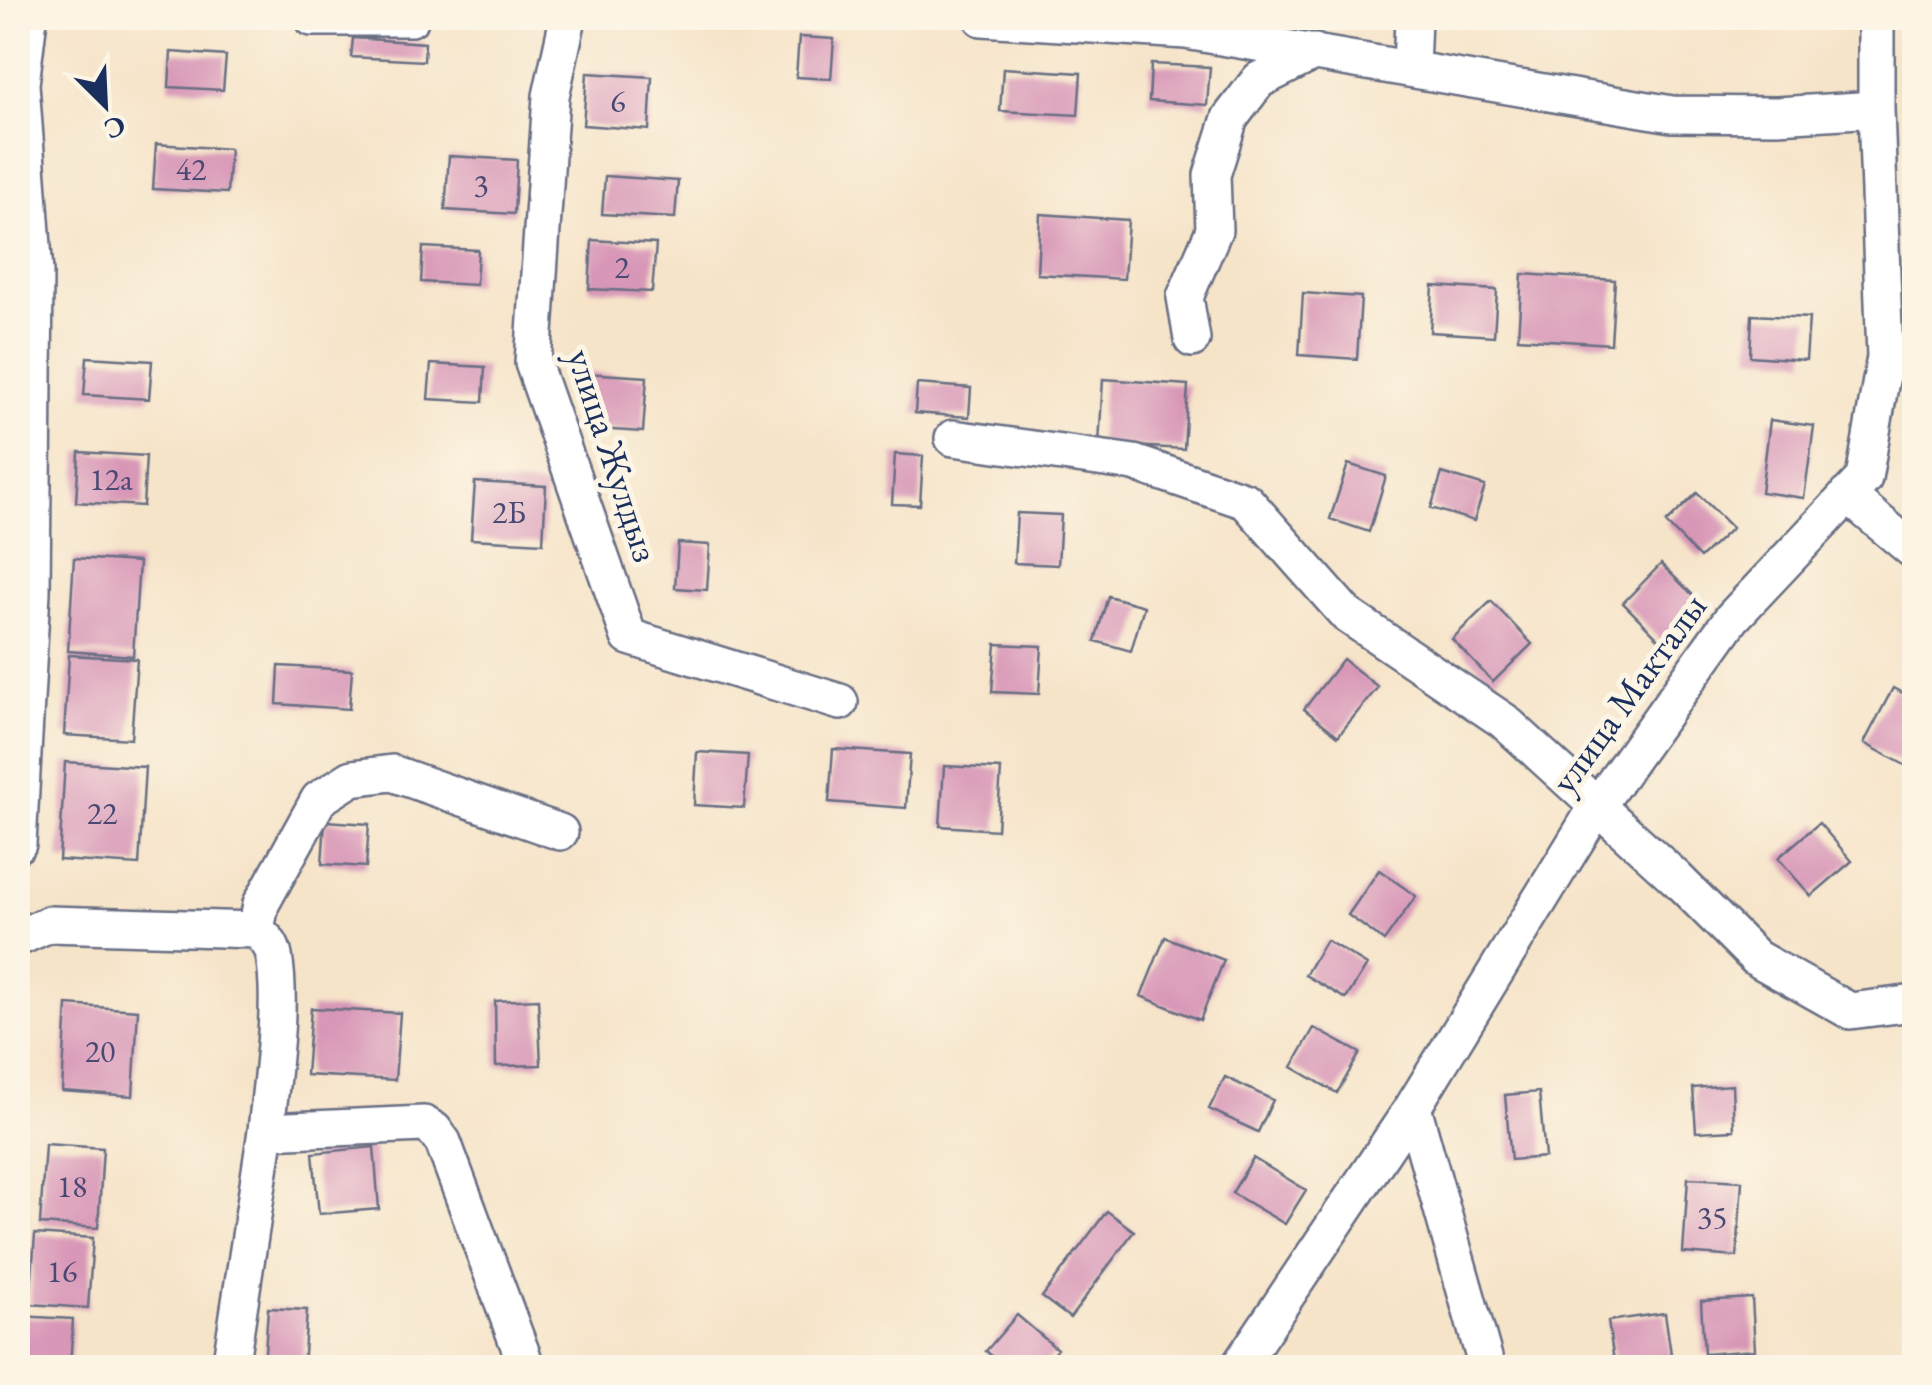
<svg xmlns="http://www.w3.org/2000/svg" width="1932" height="1385" viewBox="0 0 1932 1385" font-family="'EB Garamond',serif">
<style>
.building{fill:#d897b7}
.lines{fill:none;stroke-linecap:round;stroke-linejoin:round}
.street-casing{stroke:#686e83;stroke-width:40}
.street{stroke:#fff;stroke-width:35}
.labels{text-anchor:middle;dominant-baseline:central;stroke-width:10;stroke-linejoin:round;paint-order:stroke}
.number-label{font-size:32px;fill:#4a4974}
.street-label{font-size:38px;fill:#1b2f5e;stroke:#fcf5e5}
</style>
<rect width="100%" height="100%" fill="#fcf5e5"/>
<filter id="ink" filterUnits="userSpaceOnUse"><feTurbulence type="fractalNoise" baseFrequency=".01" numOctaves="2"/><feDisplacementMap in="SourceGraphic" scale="20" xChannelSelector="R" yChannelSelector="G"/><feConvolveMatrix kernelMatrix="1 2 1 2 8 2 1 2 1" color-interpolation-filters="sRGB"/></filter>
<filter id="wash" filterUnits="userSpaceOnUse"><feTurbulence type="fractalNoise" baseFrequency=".0048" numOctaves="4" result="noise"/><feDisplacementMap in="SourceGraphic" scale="40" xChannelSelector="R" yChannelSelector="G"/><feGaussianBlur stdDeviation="2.25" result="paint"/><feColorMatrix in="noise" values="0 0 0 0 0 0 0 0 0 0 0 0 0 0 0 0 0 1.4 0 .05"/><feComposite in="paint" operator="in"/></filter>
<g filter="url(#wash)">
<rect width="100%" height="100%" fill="#f6e4c9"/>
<g id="blocks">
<path class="building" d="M799,37L834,39L831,79L796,77Z
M353,38L425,43L424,61L351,57Z
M171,52L226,56L223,90L169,87Z
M1151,64L1210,67L1207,105L1149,101Z
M1003,68L1081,73L1078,115L1000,111Z
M587,73L652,77L649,130L583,125Z
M156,144L230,149L227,193L153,189Z
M449,156L517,160L514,214L445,210Z
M605,176L678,181L675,218L602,214Z
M1040,214L1128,220L1124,279L1037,274Z
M592,240L656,244L652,292L589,289Z
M423,247L478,250L476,285L421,282Z
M1522,274L1615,280L1611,344L1518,338Z
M1433,286L1497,290L1494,336L1430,332Z
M1303,293L1361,297L1357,359L1299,355Z
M1752,315L1809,318L1806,360L1750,356Z
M87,357L152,361L149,399L84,395Z
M431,364L485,367L483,402L428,399Z
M585,373L647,377L643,432L582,428Z
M1103,379L1188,385L1184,449L1099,444Z
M917,384L971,388L969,417L915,413Z
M1770,420L1814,426L1804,498L1761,492Z
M79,452L146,456L143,506L76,502Z
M895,454L923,456L920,505L892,504Z
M1348,464L1386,476L1369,532L1330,519Z
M1442,473L1485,486L1474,521L1431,508Z
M475,482L546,486L543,543L471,539Z
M1697,493L1732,528L1700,558L1666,523Z
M1017,513L1061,515L1058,565L1014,563Z
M678,543L710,545L707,590L675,588Z
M74,558L139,562L133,656L68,651Z
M1661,564L1701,603L1662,642L1623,603Z
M1108,596L1144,606L1131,651L1095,641Z
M1491,601L1532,644L1493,682L1452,639Z
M996,644L1042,646L1039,694L992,692Z
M69,655L137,659L131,739L64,735Z
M1343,659L1378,687L1338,736L1304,709Z
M279,666L352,670L349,709L277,704Z
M1893,688L1914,699V770L1864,743Z
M833,749L910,754L906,808L829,802Z
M697,752L748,755L744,808L694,805Z
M65,762L145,767L139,865L59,860Z
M944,766L1001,769L997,830L940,826Z
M325,821L369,824L366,867L322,864Z
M1819,823L1852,861L1811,896L1778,858Z
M1379,870L1416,896L1384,941L1348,915Z
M1165,937L1224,960L1200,1020L1141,996Z
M1326,940L1367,965L1346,999L1305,975Z
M538,999L541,1065L496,1066L495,1001Z
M67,1005L138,1010L133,1096L62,1091Z
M311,1008L400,1013L395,1080L306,1075Z
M1314,1028L1360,1053L1337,1093L1292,1067Z
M1225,1077L1273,1100L1258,1132L1209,1109Z
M1732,1085L1734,1130L1696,1132L1693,1088Z
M1539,1092L1545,1157L1511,1160L1505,1095Z
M45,1144L103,1148L98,1228L40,1224Z
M374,1147L379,1209L319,1214L313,1153Z
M1253,1158L1306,1190L1285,1224L1232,1193Z
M1688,1178L1742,1181L1737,1257L1683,1253Z
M1107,1211L1134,1231L1070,1318L1042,1297Z
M35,1234L93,1238L88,1308L30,1304Z
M1752,1298L1755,1350L1704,1354L1701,1301Z
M268,1308L307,1310L303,1368H264Z
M1665,1313L1673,1368H1615L1608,1321Z
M1017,1315L1057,1349L1042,1368H1006L986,1351Z
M18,1316L73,1319L70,1368H18Z"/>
</g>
</g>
<g filter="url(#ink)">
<use href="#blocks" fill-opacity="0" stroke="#686e83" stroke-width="2.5"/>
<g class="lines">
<defs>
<path id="street" d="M312,18H411
M568,18L551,96L533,363L629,637L840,702
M982,18L1186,31L1672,114L1777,115L1876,109
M1411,69L1413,18
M1192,339L1185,297L1214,230L1212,175L1230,118L1259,80L1315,52
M953,438L1134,463L1246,501L1347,615L1504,721L1677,879L1756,958L1850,1011L1914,1003
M1847,495L1914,551
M18,844L32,592L35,273L21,84L29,18
M256,930L261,904L319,799L352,778L392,773L560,832
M18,938L49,924L256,930C265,938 272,944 274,956C283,1006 271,1079 266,1131L424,1124L434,1130L443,1142L523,1357V1368
M1413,1107L1487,1368
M230,1368L266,1131
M1238,1368L1413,1107L1598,805L1732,618L1864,478L1885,357L1876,109V18"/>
</defs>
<use href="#street" class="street-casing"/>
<use href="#street" class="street"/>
</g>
</g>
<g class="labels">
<g class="number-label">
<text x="618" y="101">6</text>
<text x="191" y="169">42</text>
<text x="481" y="185">3</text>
<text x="622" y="267">2</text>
<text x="111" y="479">12а</text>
<text x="509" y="512">2Б</text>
<text x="102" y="813">22</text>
<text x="100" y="1051">20</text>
<text x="72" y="1186">18</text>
<text x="1712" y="1217">35</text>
<text x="62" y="1271">16</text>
</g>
<g class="street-label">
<text transform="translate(614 455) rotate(72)">улица Жулдыз</text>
<text transform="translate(1628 693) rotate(-54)">улица Макталы</text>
</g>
</g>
<rect width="1932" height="1385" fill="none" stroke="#fcf5e5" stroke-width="60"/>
<g transform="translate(105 105) rotate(156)" stroke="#fcf5e5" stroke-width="8" paint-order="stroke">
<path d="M0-8L18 38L0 25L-18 38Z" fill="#1b2f5e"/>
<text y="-15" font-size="28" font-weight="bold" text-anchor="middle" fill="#1b2f5e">С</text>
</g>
</svg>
